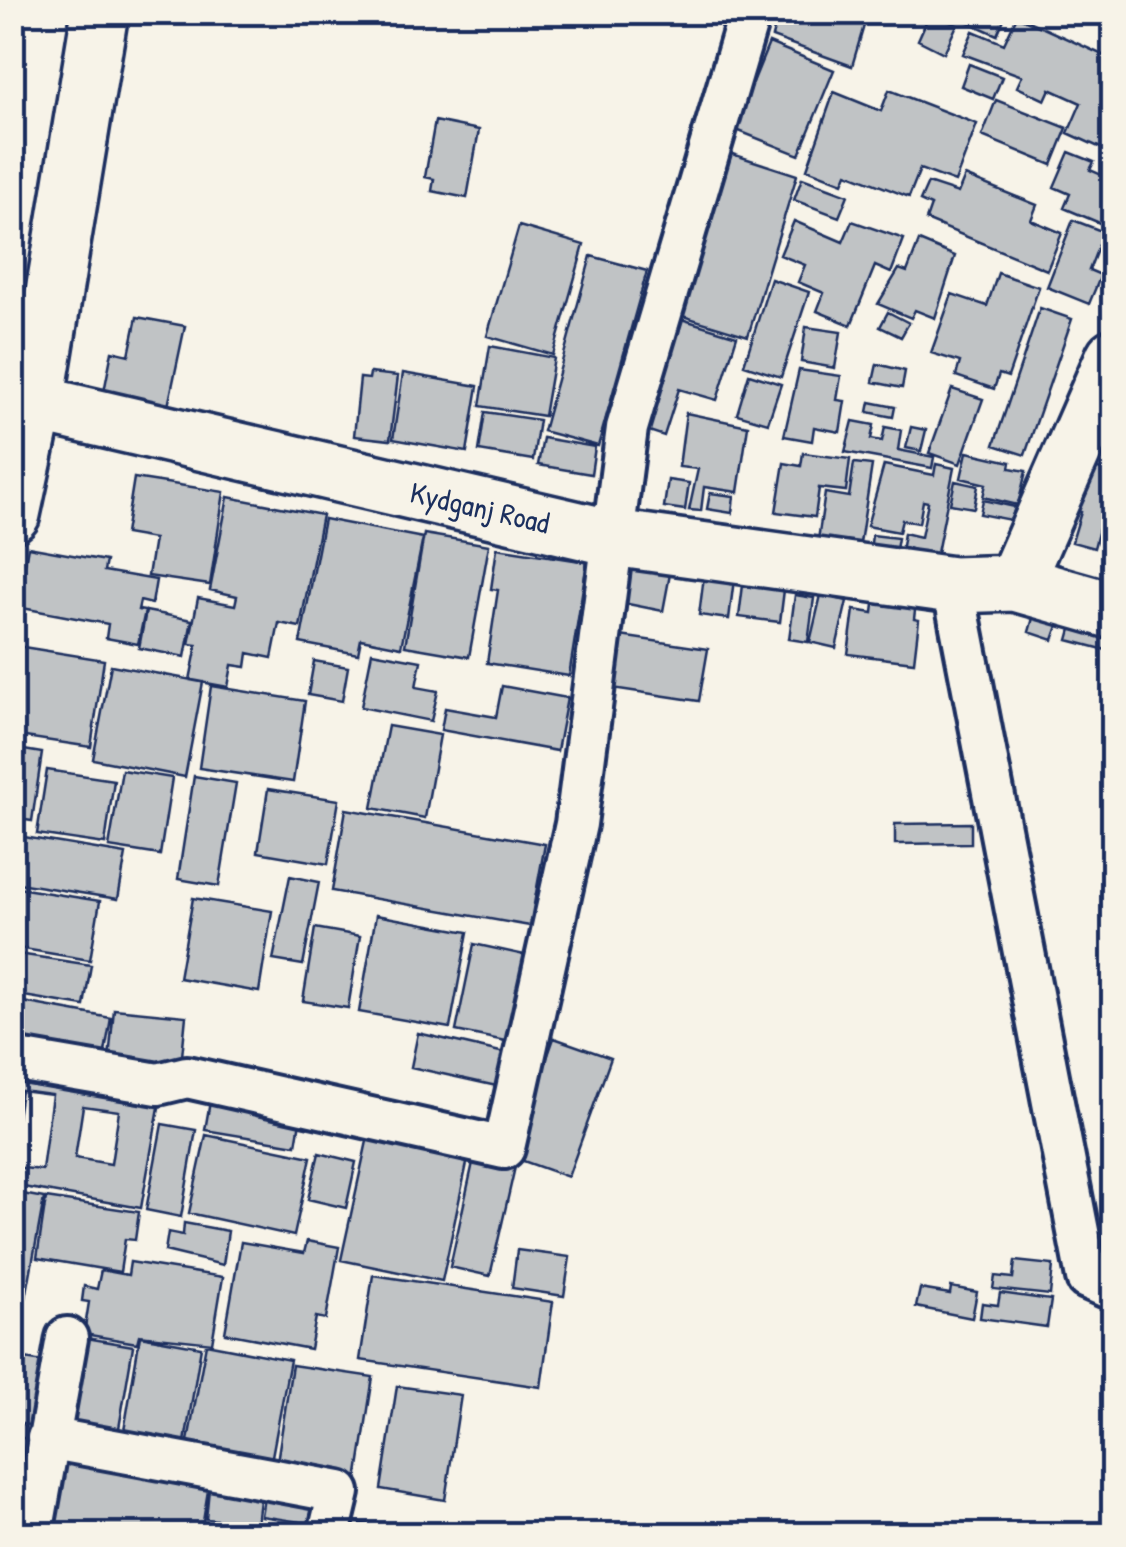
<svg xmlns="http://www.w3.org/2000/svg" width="1126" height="1547" viewBox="0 0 1126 1547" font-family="'Patrick Hand',sans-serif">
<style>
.building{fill:#c0c3c5;stroke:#1b2f5e;stroke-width:2.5;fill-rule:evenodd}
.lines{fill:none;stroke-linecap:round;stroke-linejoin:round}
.street-casing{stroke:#1b2f5e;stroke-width:48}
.secondary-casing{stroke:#1b2f5e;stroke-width:62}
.street{stroke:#f7f3e8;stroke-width:40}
.secondary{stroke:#f7f3e8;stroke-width:55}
.labels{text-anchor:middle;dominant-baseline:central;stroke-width:8;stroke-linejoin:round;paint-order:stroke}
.street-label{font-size:30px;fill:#1b2f5e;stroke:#f7f3e8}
</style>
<rect width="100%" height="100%" fill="#f7f3e8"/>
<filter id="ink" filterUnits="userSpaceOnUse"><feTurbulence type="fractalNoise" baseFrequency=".01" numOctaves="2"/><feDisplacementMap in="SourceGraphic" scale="20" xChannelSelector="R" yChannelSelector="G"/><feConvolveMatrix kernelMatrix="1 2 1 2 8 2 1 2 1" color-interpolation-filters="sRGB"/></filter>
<g filter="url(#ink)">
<path class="building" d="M779,12H868L852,66L772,37Z
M946,12H1007L997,35Z
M930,13L957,25L944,53L918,40Z
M1017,16L1114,60V154L1068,133L1081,103L1050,89L1045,100L1017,87L1022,76L963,54L973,31L1004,44Z
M769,43L834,70L799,155L734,129Z
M969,64L1002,77L993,99L961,86Z
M889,90L977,124L955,182L920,169L909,197L847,173L843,183L807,169L834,92L881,111Z
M996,100L1067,128L1052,165L982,136Z
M435,121L479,130L467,198L432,191L434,179L425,177Z
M726,152L797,175L748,336L676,314Z
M1069,152L1094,162L1090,170L1106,177L1109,171L1114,173V229L1064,208L1070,194L1054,187Z
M965,176L1037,205L1031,220L1062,233L1047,270L926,220L931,206L920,201L928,183L958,193Z
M802,178L848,195L839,217L794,200Z
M1073,220L1104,232L1089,270L1101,275L1089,304L1047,287Z
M794,221L843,242L852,221L904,239L891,273L875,266L851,325L817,311L824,293L798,282L805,265L780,255Z
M519,226L584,245L553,355L487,336Z
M919,241L955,256L935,318L915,310L911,318L878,304L899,269L907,272Z
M591,256L647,271L598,446L543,431Z
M998,273L1039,287L1008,377L999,374L994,389L956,376L960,362L931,353L952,294L987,306Z
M771,279L809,292L781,377L744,365Z
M1040,308L1072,319L1025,455L994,445Z
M888,312L909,323L901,337L880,327Z
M137,317L185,326L167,411L103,397L112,351L129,355Z
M678,318L737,336L717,400L679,389L664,436L631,425Z
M806,327L841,332L835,368L801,362Z
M490,346L554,358L544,416L480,406Z
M877,364L905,371L902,388L873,382Z
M799,370L841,376L837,400L845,401L840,432L814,427L812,441L784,436Z
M370,373L398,376L390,440L354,436L360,378L369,379Z
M403,373L478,386L467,452L393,439Z
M749,374L781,384L768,423L737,414Z
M952,389L983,399L960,464L929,453Z
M870,402L895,407L893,417L868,412Z
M485,412L539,420L533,460L479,451Z
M686,413L748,426L738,492L704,487L701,511L689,510L698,469L679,467Z
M1114,419V461L1102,457Z
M853,421L874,425L871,439L882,441L885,427L901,430L898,450L934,457L932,468L845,452Z
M911,427L926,430L921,451L906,448Z
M543,438L595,447L591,474L538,465Z
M967,452L1011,462L1010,468L1026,471L1018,505L983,497L986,484L961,478Z
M803,453L850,459L846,491L819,488L815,517L776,512L784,463L801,466Z
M854,463L872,465L858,556L818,540L825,493L849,497Z
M936,464L954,468L936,558L902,546L904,533L921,537L928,502L923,501L919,523L902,520L899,532L867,526L884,465L934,475Z
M1082,465L1114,473V533L1099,529L1094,548L1072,542L1081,512L1071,509Z
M134,478L224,492L210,585L148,576L154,539L125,534Z
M668,480L689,483L685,510L664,507Z
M955,481L978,486L974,508L950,504Z
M710,493L734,496L732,513L707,509Z
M228,497L322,515L300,627L279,623L272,658L248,653L246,667L232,665L228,687L190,680L197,645L189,644L198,598L235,605L237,596L210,590Z
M983,500L1015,507L1011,520L980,514Z
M324,519L423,538L401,647L361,639L358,654L300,643Z
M424,534L489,545L469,657L405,646Z
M872,535L898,538L895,555L870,551Z
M1106,535L1114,537V559L1101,556Z
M28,547L106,561L104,571L156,580L152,604L140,601L138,610L145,611L138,644L106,638L108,624L17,607Z
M497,548L587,562L569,676L487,663L498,590L491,589Z
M620,564L670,574L663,611L613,601Z
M704,576L734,579L729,619L699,615Z
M743,585L784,590L780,622L739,617Z
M795,595L814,598L808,642L789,639Z
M821,595L847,601L836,648L810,642Z
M875,596L916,601L914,619L919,620L914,662L848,654L854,610L873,613Z
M1037,604L1063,612L1053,640L1029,632Z
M1077,608L1114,624L1106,650L1068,640Z
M146,611L192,620L185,657L139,648Z
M607,634L708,649L699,701L599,686Z
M17,646L104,660L91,747L12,735Z
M372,652L421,661L416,687L438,691L431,721L361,707Z
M314,661L348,667L342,701L308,695Z
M111,665L203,682L185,777L93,759Z
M211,686L305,701L293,782L199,768Z
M502,686L567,698L557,751L441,730L445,708L496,717Z
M388,726L440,735L425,818L372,808Z
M12,748L42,753L32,821L12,818Z
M47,770L114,780L105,844L37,834Z
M122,770L172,778L160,855L109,847Z
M194,776L236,783L219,886L178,879Z
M268,789L339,800L328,864L258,852Z
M346,809L545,844L530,926L332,891Z
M971,823V843L895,844V824Z
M12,835L126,854L118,899L12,882Z
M290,876L319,882L303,965L273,960Z
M12,887L100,901L90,960L12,947Z
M193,898L272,911L259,992L179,978Z
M376,915L468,932L450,1028L359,1012Z
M315,928L360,936L348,1008L303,1001Z
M474,944L538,958L520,1044L456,1031Z
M12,953L91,965L84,1006L12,994Z
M12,1000L111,1018L102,1069L12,1054Z
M114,1009L186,1016L180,1076L108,1068Z
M418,1033L509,1054L501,1087L411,1067Z
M554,1038L611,1058L568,1177L512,1157Z
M12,1070L161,1096L141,1208L12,1185V1167L42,1170L52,1095L21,1091L12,1151ZM83,1106L119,1111L111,1164L75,1158Z
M211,1096L302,1110L296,1145L205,1130Z
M162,1124L196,1130L181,1217L146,1210Z
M369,1132L469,1154L442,1281L341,1260Z
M206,1135L311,1157L294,1236L189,1213Z
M319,1153L356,1162L346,1208L308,1199Z
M474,1158L515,1167L490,1276L450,1267Z
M1105,1177H1114V1198L1104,1197Z
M12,1192L44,1198L21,1326L12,1324Z
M46,1198L139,1212L135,1240L125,1239L120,1272L37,1258Z
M184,1223L228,1231L223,1265L165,1251L168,1232L183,1235Z
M307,1241L339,1247L326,1319L316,1317L310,1349L225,1333L241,1242L304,1253Z
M517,1250L570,1257L564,1296L512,1288Z
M1015,1261L1053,1265L1050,1295L993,1289L995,1276L1013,1278Z
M130,1262L223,1277L212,1343L139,1335L137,1343L84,1334L89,1302L82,1301L84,1286L97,1289L101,1270L128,1275Z
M373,1275L553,1302L541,1387L360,1360Z
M951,1287L977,1292L972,1318L916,1307L920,1289L950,1294Z
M1000,1293L1051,1300L1047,1327L980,1318L982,1303L998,1305Z
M140,1336L201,1347L185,1442L124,1431Z
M81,1337L133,1346L117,1440L65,1431Z
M206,1344L290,1360L270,1467L186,1452Z
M12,1357L50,1363L39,1427L12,1422Z
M292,1365L373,1377L356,1487L275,1475Z
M397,1386L461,1395L445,1500L381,1489Z
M12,1436L34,1440L18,1534H12Z
M58,1453L210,1478L201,1534H44Z
M210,1479L262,1484L257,1524L206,1519Z
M266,1485L318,1493L313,1524L261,1516Z
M342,1519L414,1534H339Z
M212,1527L255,1533L254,1534H211Z"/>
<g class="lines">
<defs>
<path id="street" d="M953,585L1087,1278L1114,1290
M12,1059L158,1084L187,1077L504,1148L576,824L627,428L750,12
M48,1438L339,1492L329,1534
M32,1534L67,1338"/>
<path id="secondary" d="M12,398L613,538L953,585L1015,583L1114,611
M12,514L36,402L100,12
M1015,583L1114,357"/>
</defs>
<use href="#street" class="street-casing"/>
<use href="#secondary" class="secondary-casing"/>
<use href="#street" class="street"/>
<use href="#secondary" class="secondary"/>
</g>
</g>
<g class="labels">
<g class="street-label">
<text transform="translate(480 507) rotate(13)">Kydganj Road</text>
</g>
</g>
<rect width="1126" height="1547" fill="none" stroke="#f7f3e8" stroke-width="50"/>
<rect x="25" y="25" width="1076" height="1497" fill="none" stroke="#1b2f5e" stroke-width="4" filter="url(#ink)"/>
</svg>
